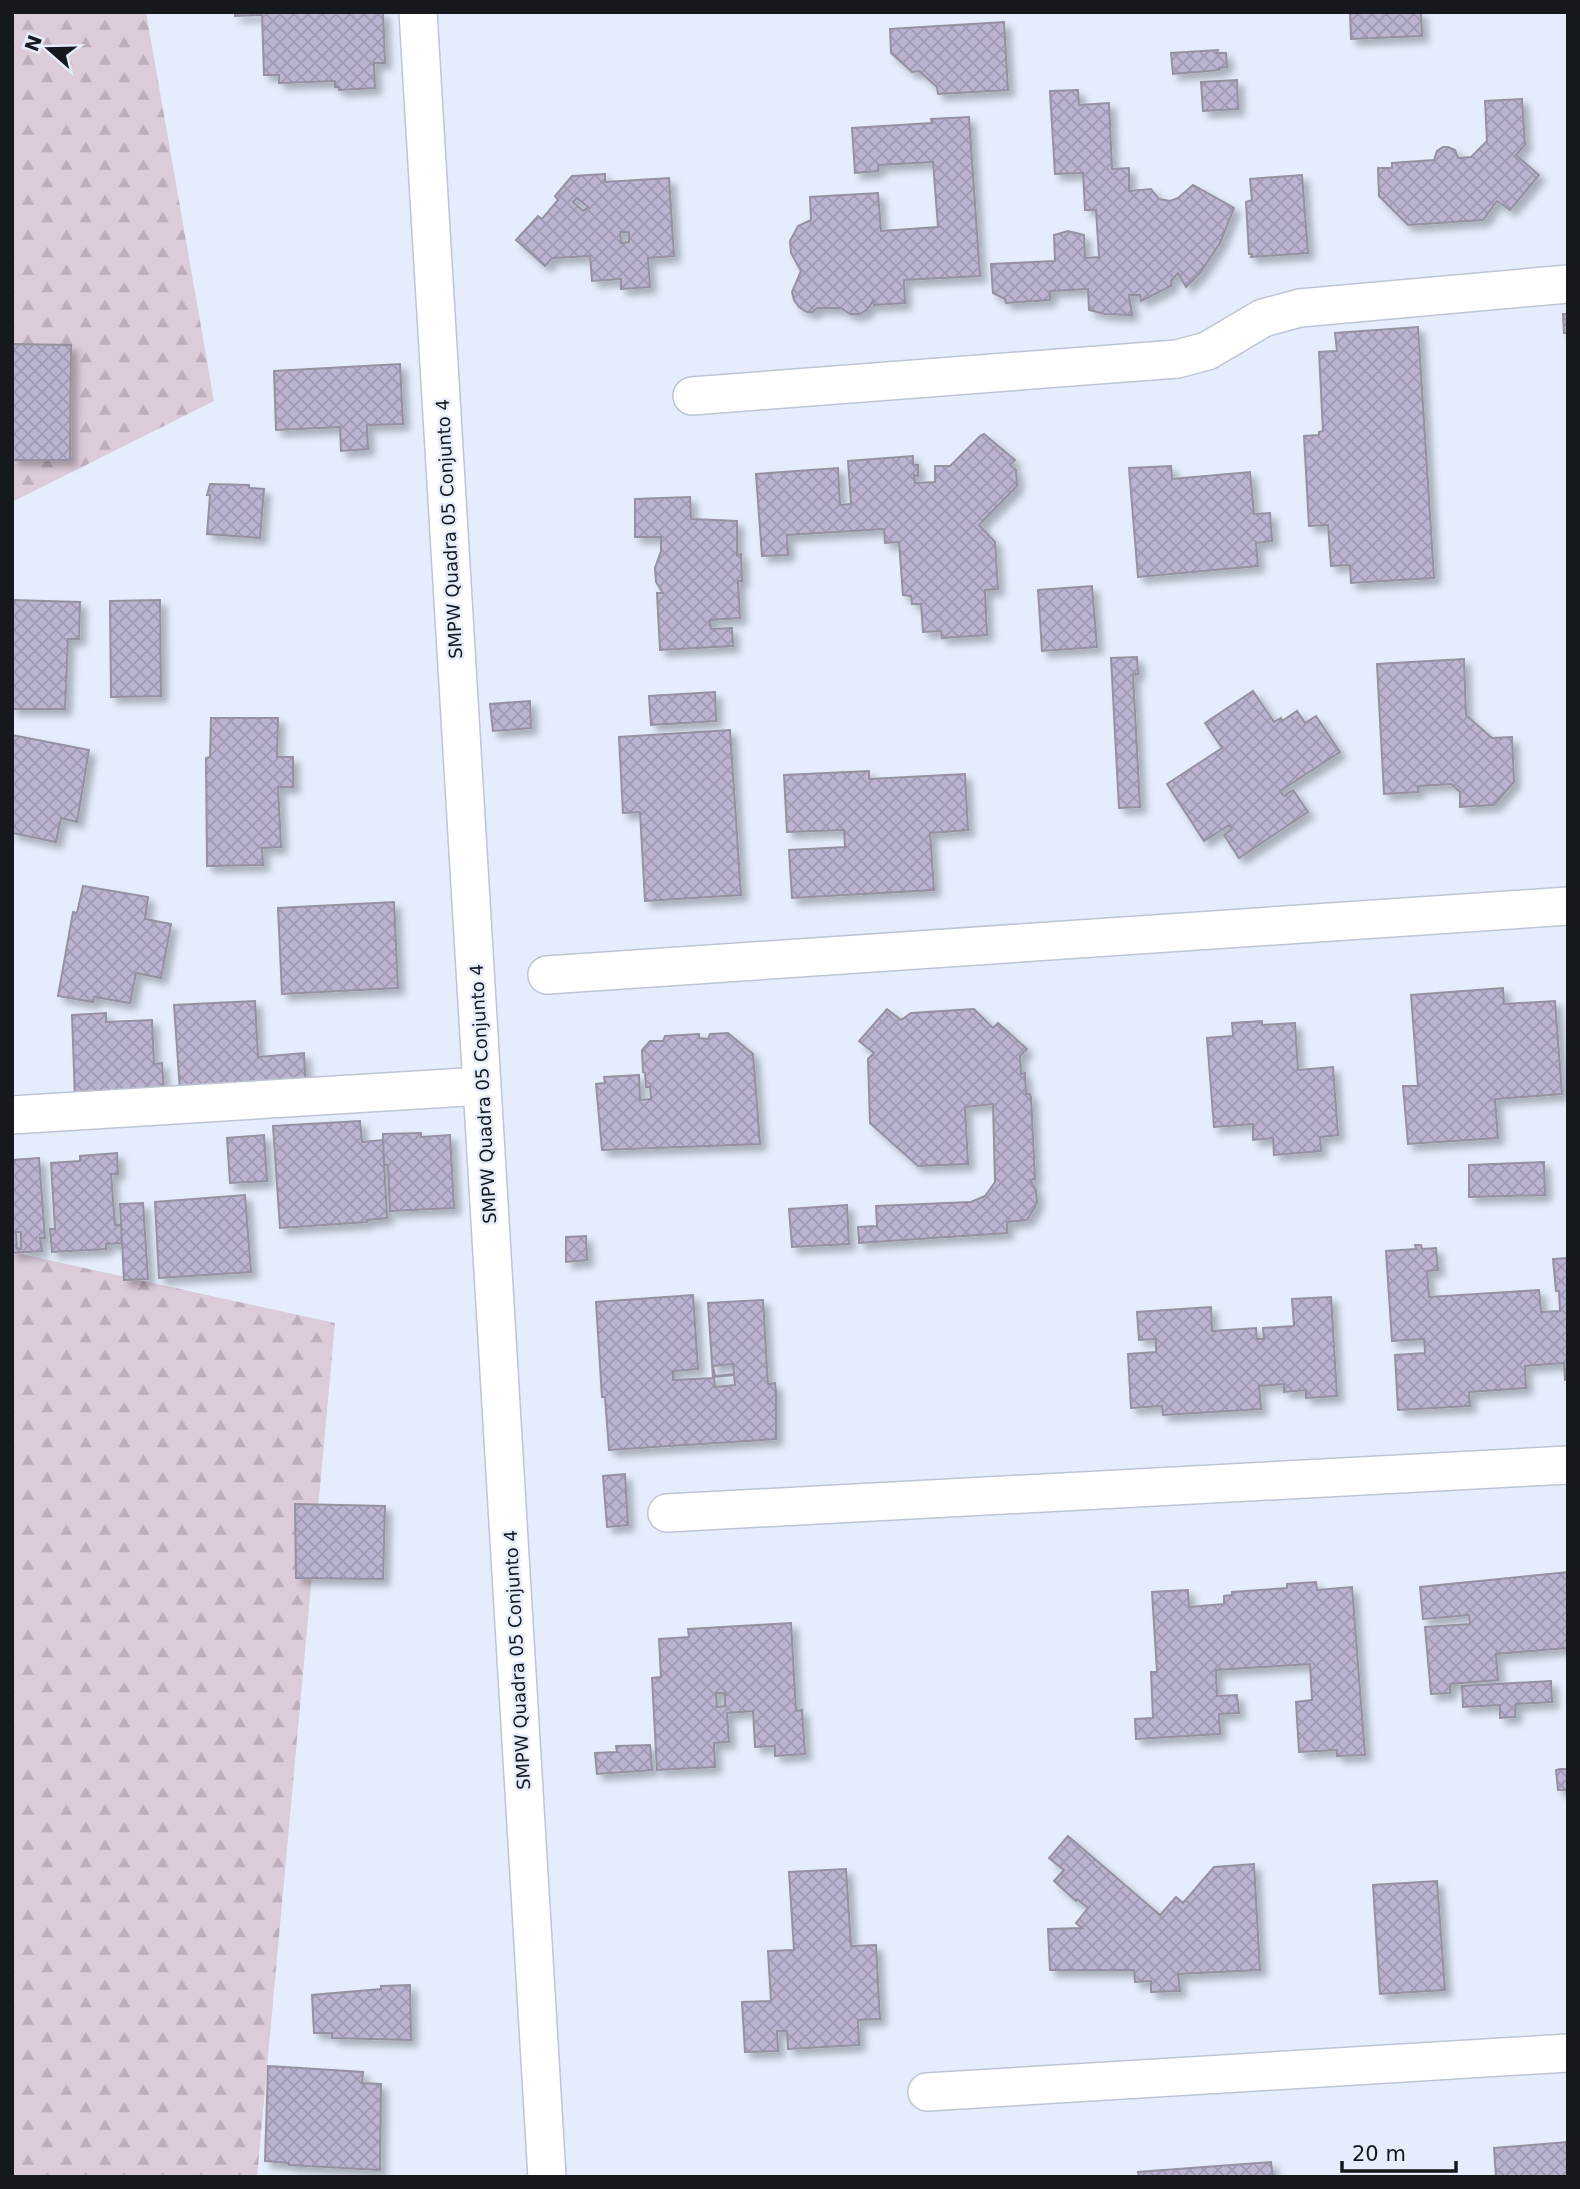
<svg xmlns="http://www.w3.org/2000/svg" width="1580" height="2189" viewBox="0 0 1580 2189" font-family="'DejaVu Sans',sans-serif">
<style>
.forest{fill:url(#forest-firs)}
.building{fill:url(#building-cross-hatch);stroke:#9591a0;stroke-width:2;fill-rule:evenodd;filter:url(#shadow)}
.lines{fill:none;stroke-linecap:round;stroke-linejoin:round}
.minor-casing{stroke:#bdc4d4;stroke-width:40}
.minor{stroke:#fff;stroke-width:37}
.labels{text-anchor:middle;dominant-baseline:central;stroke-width:5;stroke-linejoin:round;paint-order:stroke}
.street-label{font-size:18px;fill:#15181d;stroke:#e5edfc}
</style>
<defs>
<pattern id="forest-firs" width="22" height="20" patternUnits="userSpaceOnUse" patternTransform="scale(1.75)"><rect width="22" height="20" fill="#dcccda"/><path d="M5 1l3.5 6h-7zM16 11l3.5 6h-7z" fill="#bcaebb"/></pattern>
<pattern id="building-cross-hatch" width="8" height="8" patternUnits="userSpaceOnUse" patternTransform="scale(1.75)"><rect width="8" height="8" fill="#bbb3d0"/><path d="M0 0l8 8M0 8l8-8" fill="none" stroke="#a099b2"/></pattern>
<filter id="shadow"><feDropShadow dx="6" dy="6" stdDeviation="3.5" flood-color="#0004"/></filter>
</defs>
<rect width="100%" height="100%" fill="#e5edfc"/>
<path class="forest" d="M12,12H146L214,401L12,502Z
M12,1252L335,1323L257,2177H12Z"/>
<path class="building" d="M235,12H383L385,63H374L375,88L339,90V87H335V81L279,83V75H264L262,15L235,16Z
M1350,12H1421L1422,36L1351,39Z
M1004,22L1008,90L938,94L937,87L919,71L912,72L891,53L890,29Z
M1218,50L1217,53H1226L1227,67L1219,68V70L1173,74L1171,53Z
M1237,80L1238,109L1203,111L1201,82Z
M1078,90L1079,105L1109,103L1112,169L1129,168V191L1151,189L1159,199L1170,201L1178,198L1193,185L1234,208L1220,243L1200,273L1186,287L1178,273L1171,281V286L1141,301L1140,295H1129L1132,315L1105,314L1089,310L1088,289L1050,291V300L1006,303L1005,299L993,293L991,264L1055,261L1054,235L1068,231L1084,235L1085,258L1099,257L1096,210H1085L1083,173L1055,174L1050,91Z
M1522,99L1525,145L1516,155L1539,175L1510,210L1497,201L1483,220L1408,225L1379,196L1378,168H1392V163L1434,160L1437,151L1443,147H1448L1455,150L1458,158L1471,157L1487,141L1485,101Z
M969,117L980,276L904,280L905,303L874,305L873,301L867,310L860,314H850L841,308H817L813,312H807L799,307L794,300L792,292L801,271L791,253L790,241L798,226L811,220L810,197L878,193L881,231L938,227L933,162L878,165V171L855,173L852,128L932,123L931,119Z
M605,174V182L669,178L674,256L648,258L650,287L621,289V279L592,281L590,256L552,258L545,266L516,240L538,216L542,219L558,200L555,196L572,176ZM577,198L588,207L583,211L573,202ZM620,232H629V242L621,243Z
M1302,175L1308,253L1251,257L1252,254H1249L1246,202L1252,200L1250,179Z
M1563,314H1568V333H1564Z
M1418,327L1434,578L1351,583L1350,565L1331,566L1328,525L1309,526L1304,436L1319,435V432L1323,431L1319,352L1337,351L1335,333Z
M12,344L71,345L70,460H12Z
M400,364L403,424L367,425L368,449L341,451L340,427L276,430L274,371Z
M984,434L1015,460L1010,465L1016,470L1017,486L979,525L995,542L998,589L985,590L987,635L942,638L941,631L923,632L921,604H912L911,596L903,595L899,542L885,543L884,529L787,535L788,555L762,556L756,474L838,468L840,505L851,504L848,461L913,456V465H918V476L914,475L915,483L935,482V466H950L980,436Z
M1171,466L1172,479L1250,472L1254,514L1270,513L1272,541L1256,543L1258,566L1138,577L1129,468Z
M210,484L249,485V488L264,489L260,538L207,534L210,495H207Z
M690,497L691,519L737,521V555L741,554L742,581H738L740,618L710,620L711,629L732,628L733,646L660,650L657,593H663L656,582L655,568L661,551V537H635V499Z
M1092,586L1097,647L1042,651L1038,590Z
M12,600L80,602L79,639H68L65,709H12Z
M160,600L161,696L111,697L110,601Z
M1137,657L1138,674L1133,675L1140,807L1119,808L1111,658Z
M1464,659L1466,715L1492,738L1512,737L1514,782L1494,805L1460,807V792L1451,784L1418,786V792L1384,794L1377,664Z
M1253,691L1274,722L1281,718L1282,721L1297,711L1305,723L1316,716L1340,752L1280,791L1284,796L1293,790L1308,812L1239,858L1224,835L1232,829L1229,825L1204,841L1167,784L1222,748L1205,723Z
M715,692L716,721L651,725L649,696Z
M530,701L531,728L493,731L490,704Z
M211,718H278L277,757H293V787H278L281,847L262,848L263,865L207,866L206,758L210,757Z
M730,730L741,895L645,901L640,812L623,813L619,737Z
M12,735L89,750L77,822L61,818L56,842L12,833Z
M869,771V779L965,774L968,830L930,833L934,890L792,898L789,850L845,847L844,830L787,832L784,775Z
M83,886L148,897L145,919L171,924L161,978L136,973L130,1003L94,997L93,1002L58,996L73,912L77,913Z
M394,902L398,988L282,994L278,908Z
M1503,988L1504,1004L1555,1001L1562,1094L1495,1099L1498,1138L1408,1144L1403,1086H1418L1411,995Z
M255,1001L258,1057L304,1053L306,1090L181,1105L174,1005Z
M887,1009L901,1020L911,1013L974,1009L993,1028L998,1023L1027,1049L1020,1056L1021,1074L1025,1073L1026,1094H1030L1031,1097L1035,1179L1030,1180L1036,1190L1037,1203L1027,1220L1007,1222V1233L859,1243L858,1227L877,1226L876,1206L971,1202L985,1196L995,1182L993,1104L965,1107L968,1164L918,1166L870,1123L868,1059L874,1053L859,1041Z
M106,1013V1022L152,1020L154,1064L162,1063L164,1093L75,1099L72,1015Z
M1262,1021V1025L1295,1023L1298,1070L1333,1067L1338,1135L1320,1137L1321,1151L1274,1155L1273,1138L1253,1140V1124L1214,1127L1207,1038L1233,1036L1232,1023Z
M728,1033L753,1054L760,1144L602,1150L596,1084L605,1083L604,1077L639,1075L640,1100L651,1099L650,1087H646L645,1073L643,1072L642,1050L650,1041H663L665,1036L699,1034V1038L708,1039L710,1034Z
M360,1121L362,1142L383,1140L387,1218L367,1220V1222L280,1228L273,1126Z
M421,1133V1137L450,1135L454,1208L390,1211L388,1165H384L383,1134Z
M264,1135L267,1181L230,1183L227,1138Z
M117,1153L118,1174H111L115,1225H121L122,1243L106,1244V1249L52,1252L50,1229H55L51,1163L80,1161V1156Z
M39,1158L45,1238H40L42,1251L12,1253V1160ZM16,1232H21V1249L17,1248Z
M1544,1162L1545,1195L1469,1197V1165Z
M245,1195L251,1272L159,1278L155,1202Z
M143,1203L148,1279L124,1280L120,1204Z
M847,1205L849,1244L792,1247L789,1209Z
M586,1236L587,1260L566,1262V1237Z
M1415,1245H1421L1422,1249L1436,1248L1438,1270L1427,1271L1429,1297L1539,1290L1541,1312L1560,1311L1559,1291H1556L1553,1259L1568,1258V1379L1565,1380L1564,1363L1525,1366L1526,1388L1469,1392L1470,1406L1398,1410L1395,1355L1425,1353L1424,1339L1392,1341L1386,1251L1416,1249Z
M693,1295L698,1369L673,1371V1380L713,1378L708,1303L763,1300L768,1384L775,1383L776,1392V1439L609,1450L605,1397H602L596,1302ZM733,1364L734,1374L715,1376L713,1366ZM734,1375L735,1385L715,1387L714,1377Z
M1331,1297L1337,1396L1306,1398V1390L1284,1392V1384L1259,1386L1261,1409L1163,1415L1162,1406L1131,1408L1128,1354L1156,1352V1339L1139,1340L1137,1312L1211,1307L1212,1331L1256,1328L1257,1339H1264L1263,1328L1294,1326L1292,1299Z
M625,1474L628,1525L607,1527L603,1476Z
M295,1504L385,1506L383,1579L296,1578Z
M1568,1572V1658L1566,1648L1496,1654L1498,1680L1450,1684V1693L1431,1694L1425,1627L1470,1624L1469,1615L1423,1619L1420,1587Z
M1316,1582L1317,1590L1352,1587L1365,1755L1337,1756V1750L1299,1752L1296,1702L1312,1700L1310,1664L1216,1670L1217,1696L1237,1695L1239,1713L1219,1714L1220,1734L1136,1739L1135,1719L1153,1718L1151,1672H1157L1152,1592L1188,1590L1189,1607L1224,1604V1596L1232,1595V1592L1287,1588V1584Z
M791,1623L796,1711L802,1710L805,1754L775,1756V1746L755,1747L753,1711L727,1713L729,1742L714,1743L715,1767L657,1770L652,1678L661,1677L659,1639L689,1637L688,1629ZM716,1693H725V1706L717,1707Z
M1551,1681L1552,1702L1516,1704L1515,1717L1500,1718V1705L1463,1707L1462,1686Z
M650,1745L652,1770L597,1774L595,1753L617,1752L616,1746Z
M1560,1769H1568V1790H1558L1556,1770Z
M1068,1836L1160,1915L1176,1897L1183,1903L1214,1867L1254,1864L1260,1970L1178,1974L1180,1991L1151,1992V1981L1135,1982L1134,1970H1050L1048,1929L1082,1928L1076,1923L1088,1908L1077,1899L1076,1901L1054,1881L1064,1870L1049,1858Z
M846,1869L851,1946L876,1945L880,2019L858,2020L859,2045L788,2049L787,2031H777L778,2051L745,2052L742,2002L771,2001L768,1951L794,1950L789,1872Z
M1437,1881L1445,1990L1380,1994L1373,1885Z
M410,1985L411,2040L332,2038V2033H314L312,1995L381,1989V1986Z
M268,2066L363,2072L362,2083L381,2084L380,2170L289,2165V2163L265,2161Z
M1568,2142V2177H1496L1494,2148Z
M1271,2162L1273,2177H1139L1138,2172Z"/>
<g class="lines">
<defs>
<path id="minor" d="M418,12L547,2177
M692,396L1177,359L1207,351L1263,318L1300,308L1568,284
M547,975L1568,906
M12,1115L482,1086
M667,1513L1568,1465
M927,2092L1568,2053"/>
</defs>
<use href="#minor" class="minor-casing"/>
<use href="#minor" class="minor"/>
</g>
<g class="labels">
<g class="street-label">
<text transform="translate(449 529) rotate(-93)">SMPW Quadra 05 Conjunto 4</text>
<text transform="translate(483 1094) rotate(-93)">SMPW Quadra 05 Conjunto 4</text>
<text transform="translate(517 1660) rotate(-93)">SMPW Quadra 05 Conjunto 4</text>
</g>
</g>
<rect width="1580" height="2189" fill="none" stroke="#15181d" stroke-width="28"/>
<g transform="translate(49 49) rotate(290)" stroke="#e5edfc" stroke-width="5" paint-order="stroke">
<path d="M0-5L12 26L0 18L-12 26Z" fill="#15181d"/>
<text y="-10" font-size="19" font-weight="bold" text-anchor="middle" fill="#15181d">N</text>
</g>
<path d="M1342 2161v10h114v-10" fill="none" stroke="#15181d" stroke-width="3.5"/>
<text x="1352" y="2161" font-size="21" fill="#15181d" stroke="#e5edfc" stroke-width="5" paint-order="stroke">20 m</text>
</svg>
